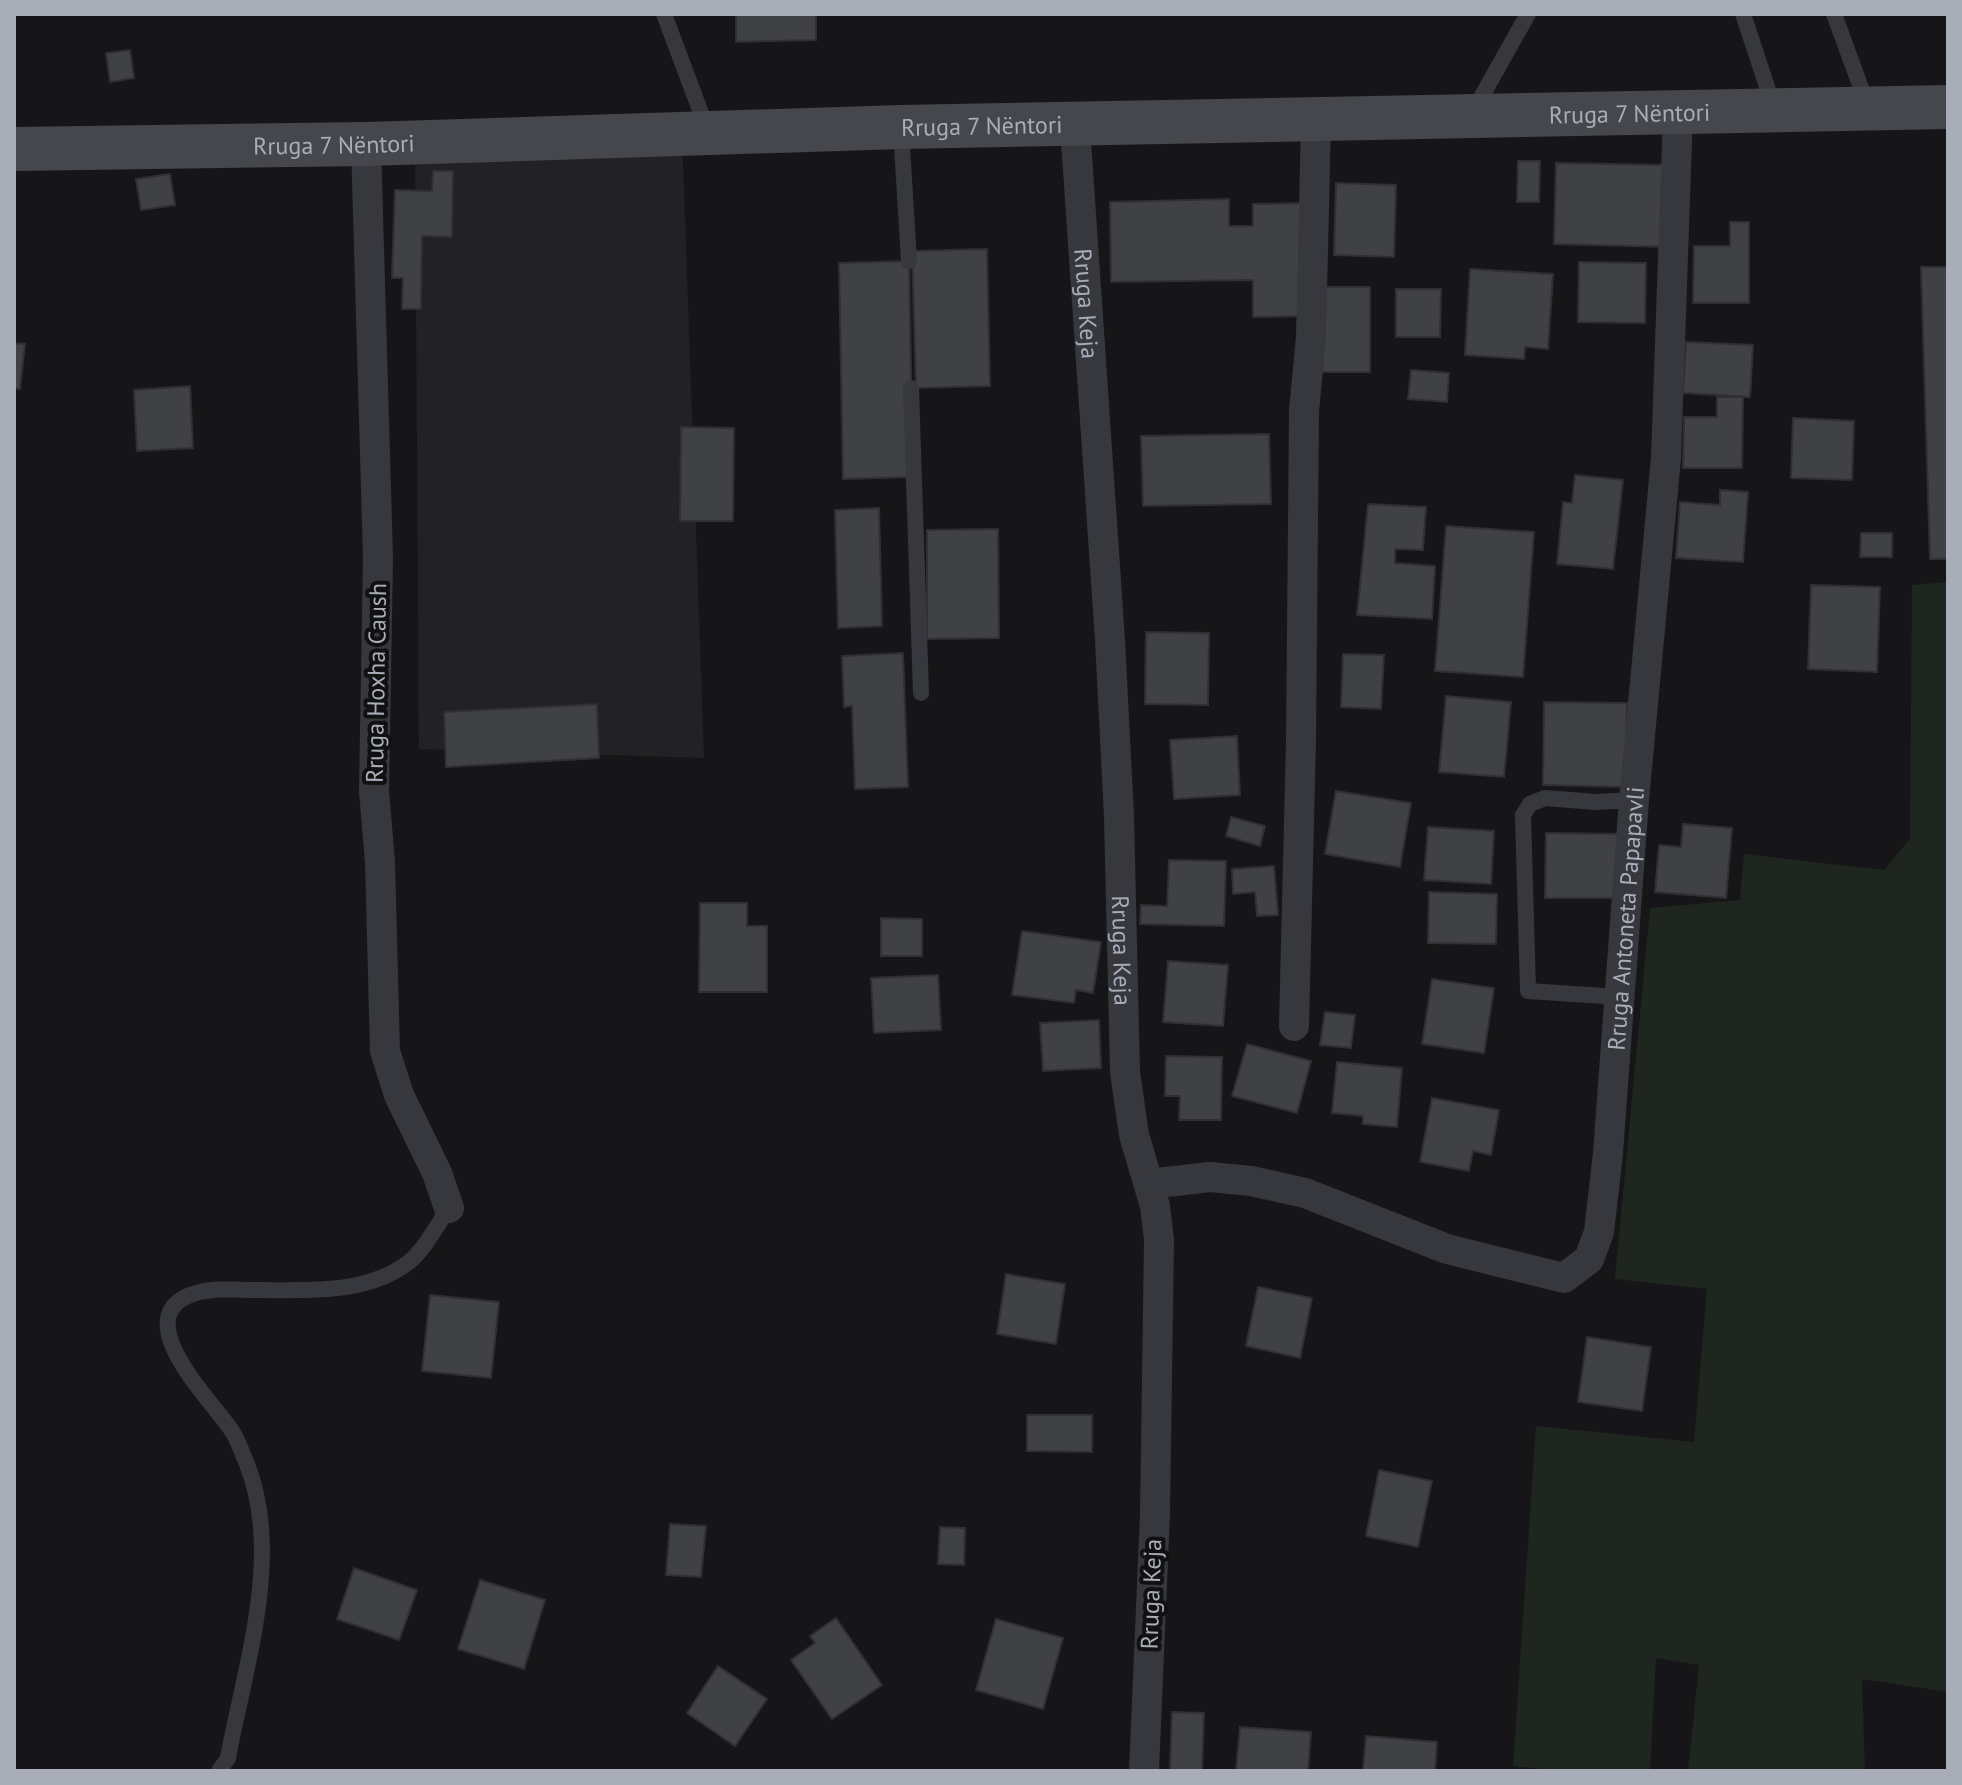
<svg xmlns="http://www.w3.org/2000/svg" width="1962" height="1785" viewBox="0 0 1962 1785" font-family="'PT Sans',sans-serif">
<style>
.built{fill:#222225}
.green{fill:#1e261f}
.building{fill:#404145;stroke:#303034;stroke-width:2}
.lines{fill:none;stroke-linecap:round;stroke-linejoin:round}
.service{stroke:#37383d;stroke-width:16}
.minor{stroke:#37383d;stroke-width:30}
.secondary{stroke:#45474d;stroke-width:44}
.labels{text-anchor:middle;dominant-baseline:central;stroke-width:8;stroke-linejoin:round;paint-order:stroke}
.street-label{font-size:24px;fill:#a8adb8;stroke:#111113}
</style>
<rect width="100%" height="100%" fill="#161618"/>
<path class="built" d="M682,134L704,758L419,749L415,140Z"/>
<path class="green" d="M1948,582V1692L1862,1679L1865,1771H1688L1699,1665L1656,1658L1650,1771H1561L1513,1766L1536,1426L1694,1442L1707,1289L1615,1279L1650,908L1740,900L1744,854L1884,870L1910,839L1912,585Z"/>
<path class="building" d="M736,14H816V40L736,42Z
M130,50L134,78L110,82L106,53Z
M1518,161H1540L1539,202H1517Z
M1556,163L1665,165L1670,247L1554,244Z
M433,171H453L452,237L422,236L421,309H402L403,278H392L395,190L432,191Z
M170,174L175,205L141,210L136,179Z
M1336,183L1396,185L1394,257L1334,255Z
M1229,199V226H1253V204L1305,203L1307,316L1253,317V280L1111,282L1110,202Z
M1730,222H1749V303H1693L1694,246H1730Z
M987,249L990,386L916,388L912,251Z
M909,261L913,477L843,479L839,263Z
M1579,262L1646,263L1645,323L1578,322Z
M1921,267H1948V559H1930Z
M1470,269L1553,274L1548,349L1525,347L1524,359L1465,355Z
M1322,287H1370V372H1319Z
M1396,289H1441L1440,337H1396Z
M1686,342L1753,345L1750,397L1683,393Z
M14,343L25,344L20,389L14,388Z
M1411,370L1449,373L1447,402L1408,399Z
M190,386L193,448L137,451L134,390Z
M1717,397H1743L1742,468H1683L1684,417H1717Z
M1793,418L1854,421L1852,480L1791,478Z
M681,427L734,428L733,521H680Z
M1269,434L1271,504L1143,506L1141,436Z
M1575,475L1623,480L1613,569L1557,564L1563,502L1572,503Z
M1720,490L1748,492L1743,562L1676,558L1680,502L1720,505Z
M1368,504L1426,507L1423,550L1395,549V563L1435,566L1432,619L1357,615Z
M879,508L882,626L838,628L835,510Z
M1446,526L1534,532L1523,677L1435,671Z
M998,529L999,638L927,639V530Z
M1861,533H1892V557H1860Z
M1811,585L1880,587L1877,672L1808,669Z
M1146,632L1209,633L1208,705L1145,704Z
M903,653L908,787L855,789L852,706L844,707L842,656Z
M1343,654L1384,655L1381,709L1341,707Z
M1446,696L1511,702L1504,777L1439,772Z
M1544,702L1627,703L1625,787L1543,785Z
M597,704L599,758L446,767L444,712Z
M1237,736L1240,795L1174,799L1170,740Z
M1336,791L1411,803L1400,867L1325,854Z
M1231,817L1265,826L1260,846L1226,836Z
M1683,824L1732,828L1726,898L1655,892L1659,845L1681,847Z
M1428,827L1494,831L1491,884L1424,880Z
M1546,833L1619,834L1618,898H1545Z
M1169,860L1226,861L1224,926L1140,924L1141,905L1167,906Z
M1274,866L1278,915L1257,916L1255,892L1233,894L1232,869Z
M1429,892L1497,894L1496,944L1428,943Z
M700,903H747V926H767V992H699Z
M881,918L922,919V956H881Z
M1022,931L1101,942L1093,993L1076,990L1074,1003L1012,995Z
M1168,961L1228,965L1223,1026L1163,1022Z
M938,975L941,1030L874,1033L871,978Z
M1432,979L1494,988L1484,1053L1422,1044Z
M1325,1012L1355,1015L1351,1048L1320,1045Z
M1099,1020L1101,1068L1043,1071L1040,1023Z
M1247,1044L1311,1061L1297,1113L1232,1096Z
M1166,1056L1222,1057L1221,1120H1179L1180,1096H1165Z
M1337,1062L1402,1068L1397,1127L1363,1124V1116L1332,1113Z
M1432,1098L1499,1110L1491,1155L1473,1151L1469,1171L1420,1162Z
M1006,1274L1065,1284L1056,1344L997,1334Z
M1258,1287L1312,1298L1300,1358L1246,1346Z
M430,1295L499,1302L491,1378L422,1371Z
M1587,1337L1651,1347L1642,1411L1578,1402Z
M1027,1415H1092V1452L1027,1451Z
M1379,1470L1432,1481L1418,1547L1366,1536Z
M670,1524L706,1526L701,1577L666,1575Z
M940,1527L965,1528L964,1565L938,1564Z
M354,1568L417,1590L399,1640L337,1619Z
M480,1580L545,1600L524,1669L458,1649Z
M836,1618L882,1685L832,1719L791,1660L815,1643L810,1636Z
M996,1619L1063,1638L1043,1709L976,1690Z
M718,1666L767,1699L735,1746L687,1713Z
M1172,1712L1204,1713L1202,1771H1170Z
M1240,1727L1311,1732L1308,1771H1236Z
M1366,1736L1437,1742L1435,1771H1363Z"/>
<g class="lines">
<path class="service" d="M664,14L707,129
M1743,14L1774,108
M1834,14L1868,107
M1474,110L1528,14
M901,129L909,261
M911,388L921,693
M1620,997L1528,991L1523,815L1530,804L1545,798L1596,802L1634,800
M219,1771L228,1758C245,1665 283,1556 247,1464C242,1453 238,1440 232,1431C215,1404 127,1320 190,1295C211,1287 235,1290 257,1290C308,1290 366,1295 409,1262C425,1249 437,1225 449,1208"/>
<g class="minor">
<path id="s1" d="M1075,126L1110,640L1119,816L1125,1072L1134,1135L1155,1206L1159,1240L1155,1514L1144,1771"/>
<path d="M366,144L378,558L374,791L380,862L385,1051L399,1095L437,1173L449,1208"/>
<path d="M1294,1026L1301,740L1304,411L1311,337L1316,121"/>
<path id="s2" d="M1149,1184L1210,1177L1251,1181L1305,1193L1447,1249L1564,1278L1589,1259L1599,1232L1608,1153L1634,800L1666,458L1678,113"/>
</g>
<path class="secondary" id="s3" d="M14,149L366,144L901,127L1948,107"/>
</g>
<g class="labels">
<g class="street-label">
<text stroke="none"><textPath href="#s3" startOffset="1616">Rruga 7 Nëntori</textPath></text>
<text stroke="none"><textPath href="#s3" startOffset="968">Rruga 7 Nëntori</textPath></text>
<text stroke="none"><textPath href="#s3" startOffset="320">Rruga 7 Nëntori</textPath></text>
<text stroke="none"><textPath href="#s1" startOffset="178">Rruga Keja</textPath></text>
<text transform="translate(376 683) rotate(-89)">Rruga Hoxha Caush</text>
<text stroke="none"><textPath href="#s2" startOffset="806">Rruga Antoneta Papapavli</textPath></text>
<text stroke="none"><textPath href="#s1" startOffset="826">Rruga Keja</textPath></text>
<text transform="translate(1151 1594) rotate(-88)">Rruga Keja</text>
</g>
</g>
<rect width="1962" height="1785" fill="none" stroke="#a8adb8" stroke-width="32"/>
</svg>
